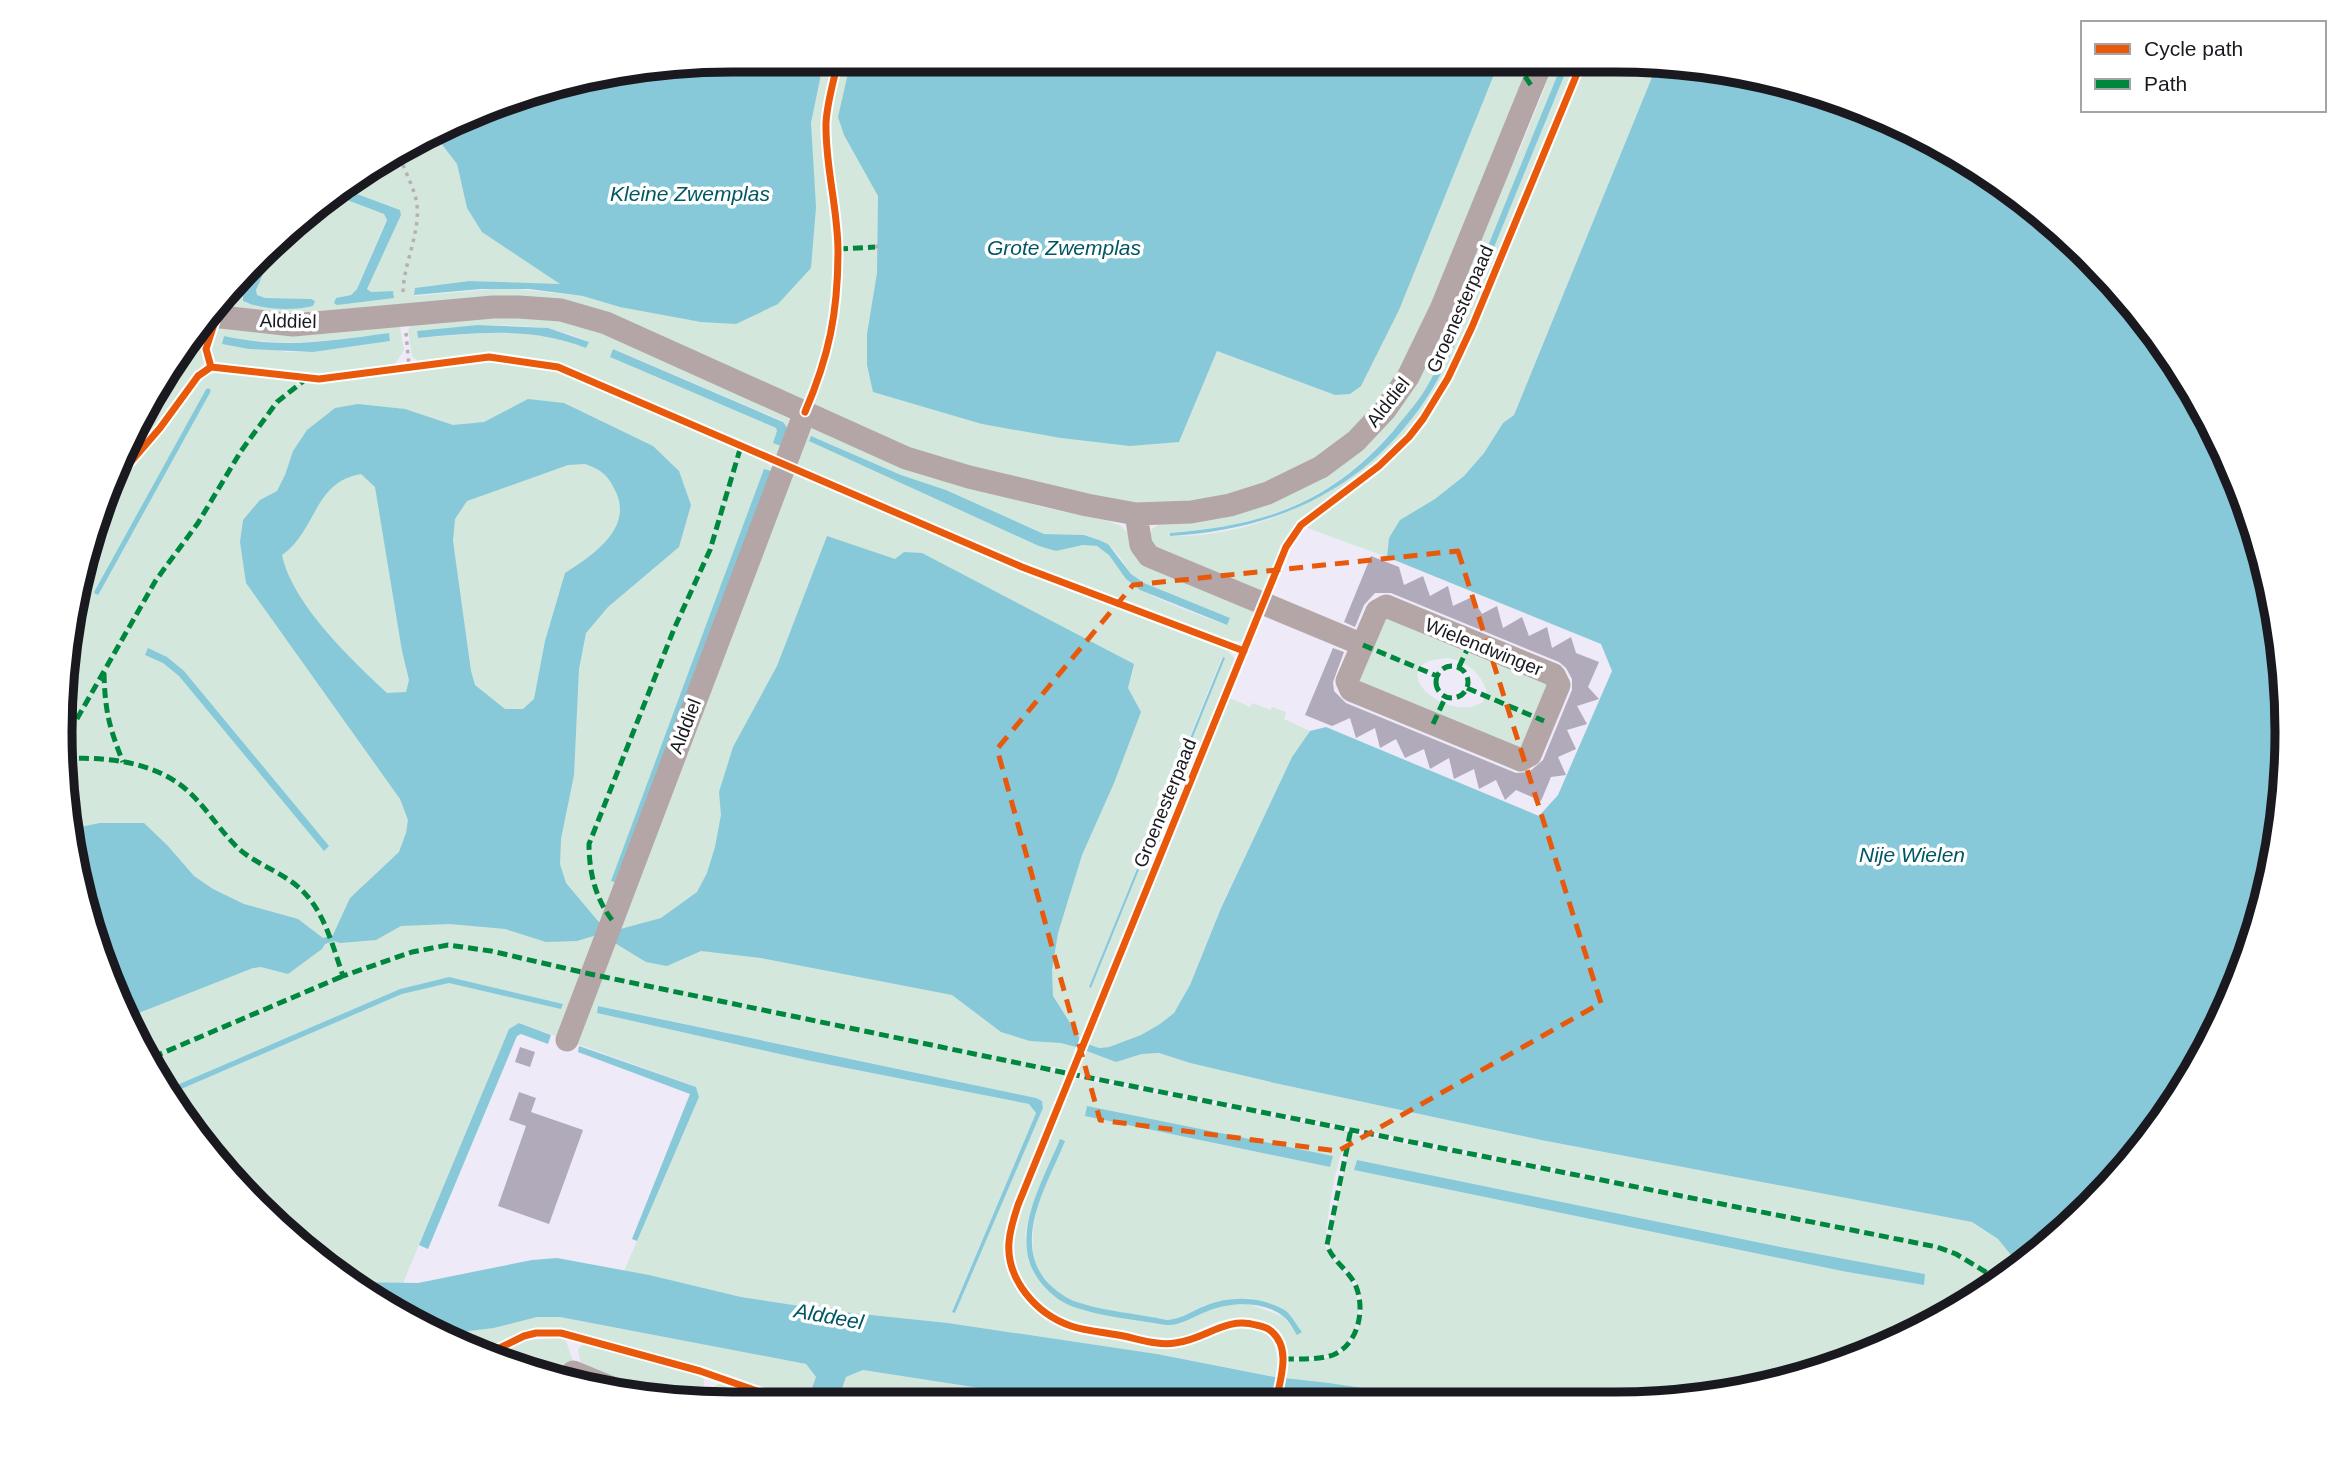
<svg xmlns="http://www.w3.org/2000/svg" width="2347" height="1464" viewBox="0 0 2347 1464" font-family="Helvetica,sans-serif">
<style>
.green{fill:#d3e7dd;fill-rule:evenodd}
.water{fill:#88c9d9;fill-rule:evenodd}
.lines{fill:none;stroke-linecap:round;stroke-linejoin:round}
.stream{stroke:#88c9d9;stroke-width:5}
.building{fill:#b0aabb}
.path{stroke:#b8afb4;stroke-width:3.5;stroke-dasharray:3.5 5;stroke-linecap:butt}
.minor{stroke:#b4a6a6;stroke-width:23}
.quiet{stroke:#00873e;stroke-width:5;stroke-dasharray:10 5;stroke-linecap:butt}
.cycleway-casing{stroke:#fff;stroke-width:11}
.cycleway{stroke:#e8590c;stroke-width:7}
.marked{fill:none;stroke:#e8590c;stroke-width:5;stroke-dasharray:14 9;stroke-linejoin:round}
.labels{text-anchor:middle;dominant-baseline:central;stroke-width:7;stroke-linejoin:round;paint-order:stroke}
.street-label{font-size:19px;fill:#1b1920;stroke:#fff}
.water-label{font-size:21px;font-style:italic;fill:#005763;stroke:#fff}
.rim{fill:none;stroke:#1b1920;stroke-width:9}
</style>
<rect width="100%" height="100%" fill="#eeeaf7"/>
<path class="green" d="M824,60H835L822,125L833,253L832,301L822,359L804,400L800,401L599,313L302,316L224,307L227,300L252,274L243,295L245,303L280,308L313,306L311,299L265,298L257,295L256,290L273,252L323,198L331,194L384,214L387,218L357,289L351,295L336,298H394L393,291L371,292L367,289L400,210L341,188L437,138L457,164L467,208L562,285L469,281L415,288V296L505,288L583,296L811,123Z
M844,60H860L1179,442L1217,351L1335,395L1495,72L1496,64H1532L1406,371L1334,449L1240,495L1164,506L1116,501L972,469L909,449L811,406C836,348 848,287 841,224C838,194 829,158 830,128C831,105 839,82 844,60Z
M1551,64H1562C1535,130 1508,196 1482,261C1465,302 1451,344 1430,383C1420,400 1407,415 1394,429C1331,502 1265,525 1171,533L1170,536C1274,538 1379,476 1433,388C1459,345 1475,293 1494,247C1519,186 1544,125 1569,64H1578C1549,133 1521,202 1492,271C1471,322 1452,379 1416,423C1384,462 1345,490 1302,517C1282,539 1274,569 1263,596L1153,547L1150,536L1152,529L1161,523L1209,516L1388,418L1520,149L1544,90Z
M1585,65H1657L1514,415L1503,423L1484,453L1464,476L1389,538L1387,557L1305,527L1382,470L1412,439L1433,412L1455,373L1477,326Z
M516,316L564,322L609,334L793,417L782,459L639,396L541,359L490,351L418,361L412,356L408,330L413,322ZM478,325C516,325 554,325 589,342L547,335L498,332L418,338L417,332ZM614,349L783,421L777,431L776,428L610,357Z
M206,323L208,331L203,343L204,363L198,371L206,375L223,372L299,381L295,385H302L306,383L364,378L490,361L539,367L556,372L764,460L775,471L797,475L1021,572L1227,649L1237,662L1079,1041V1037L1070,1022L1061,1042L1076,1047L1068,1070L1052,1066L1050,1070L1066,1075V1078C1053,1108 1041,1138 1028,1168C999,1240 985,1292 1070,1330C1091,1334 1113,1338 1134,1342C1146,1345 1159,1349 1172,1348C1192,1347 1209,1334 1228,1329C1268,1319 1281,1342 1276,1377L1157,1354L948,1323L833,1311L741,1297L624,1271L699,1097L696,1087L520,1023L509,1029L403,1283L351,1282L323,1266L198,1141L172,1093L402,994L449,982L484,990L449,977L400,989L170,1088L95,948L60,732L95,516L173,358L191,339L197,340L196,334ZM1222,657L1225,658L1091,988L1089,987ZM599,1006L1036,1098L1041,1101L1043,1108L955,1313L952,1311L1036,1113L1029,1104L811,1061L597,1013Z
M395,323L400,327L404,350L395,364L313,377L301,372L296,373L220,363L213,359L210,350L220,326ZM389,333L390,341L313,352H285L224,336C286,348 328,341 389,333Z
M808,425L901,467L1042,507L1109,521L1121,526L1129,535L1256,612L1244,641H1229L1025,564L793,464ZM812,436L901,475L946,490L1044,534L1084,535L1099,540L1108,544L1120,557L1131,574L1144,583L1227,625C1205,618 1149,597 1132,584C1119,574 1115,554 1099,547C1085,542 1070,547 1056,551Z
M1384,615L1548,681L1524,752L1357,686ZM1448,658C1468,662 1480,672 1487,692L1483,702C1455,720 1404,687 1421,666C1427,659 1440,659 1448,658Z
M1230,698L1250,707L1253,703L1270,710L1272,707L1286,712L1284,719L1310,731L1292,757L1221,907L1190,985L1174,1013L1160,1024L1141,1035L1109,1047L1098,1048L1088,1045Z
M1087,1051L1116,1062L1142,1054L1159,1053L1190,1063L1279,1084L1541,1140L1972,1222L1998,1239L2019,1265L1951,1315L1831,1369L1659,1403L1456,1402L1284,1378L1289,1361C1302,1360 1319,1361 1333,1356C1359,1346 1368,1309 1357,1285C1350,1270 1334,1261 1328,1245L1352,1134L1829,1222L1083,1075L1078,1072ZM1357,1160L1776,1246L1925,1274L1842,1271L1354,1170Z
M1075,1078L1347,1131L1348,1135C1334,1168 1328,1210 1325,1245C1330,1259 1344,1268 1351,1281C1364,1303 1360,1342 1333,1353C1320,1359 1302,1357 1289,1357C1277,1319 1251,1310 1214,1323C1199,1329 1186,1339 1170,1340C1155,1340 1138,1334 1123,1331C1106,1328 1087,1327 1071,1321C1038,1309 1010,1278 1013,1241C1015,1217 1027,1193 1036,1171C1049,1140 1062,1109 1075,1078ZM1086,1116L1333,1156L1330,1167ZM1060,1139C1043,1193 1000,1275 1077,1302C1101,1311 1141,1315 1167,1320L1178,1318L1205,1305L1250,1298L1287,1312L1297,1335L1284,1317L1249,1304L1226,1305L1208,1311L1180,1324L1077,1308L1053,1295L1033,1272L1027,1252L1025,1233L1031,1211Z
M537,1317H560L806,1364L816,1377L808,1399H794C736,1379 679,1361 620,1345C595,1338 568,1326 542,1328C517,1331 498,1344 477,1354L447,1337L453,1333L494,1328Z
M558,1337L566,1341L573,1361L565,1377L490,1357L524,1341Z
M584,1343L699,1376L704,1379V1386L699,1399H663L581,1365L578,1349Z
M863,1370L1063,1401L838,1400L846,1377Z
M720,1383L766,1399H709L715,1386Z"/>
<path class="water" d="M732,60H824L811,123L816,207L811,268L778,304L736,324L701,322L620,307L583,296L529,289H481L414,295L415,288L469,281L560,284L482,232L467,208L457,164L437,138L516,95Z
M851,60L1496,64L1495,72L1399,310L1361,386L1350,394L1335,395L1217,351L1179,442L1130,446L1061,438L982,424L873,392L867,365V334L877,273L878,196L844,135L838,117Z
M1562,64H1569C1542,130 1515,196 1488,262C1471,303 1456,350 1433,388C1374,485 1281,530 1170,536V533C1264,526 1331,503 1394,430C1406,415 1420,400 1429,383C1451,345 1465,302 1482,261C1508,196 1535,130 1562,64Z
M1657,65H1702L1872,111L2024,198L2120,288L2197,395L2252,515L2282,644L2286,776L2265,906L2218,1029L2149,1141L2101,1192L2089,1193L2071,1213L2065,1231L2059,1237L2019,1265L1998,1239L1972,1222L1541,1140L1279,1084L1190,1063L1159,1053L1142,1054L1116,1062L1076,1047L1061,1043L1030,1041L1001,1032L952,995L761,958L701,951L667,966L646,962L600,934L577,941L546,942L505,929L450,924L401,926L376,940L340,943L334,941L325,944L322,949L288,974L261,967L253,968L131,1016L95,948L75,828L100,823H144L168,846L194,876L213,889L244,904L298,919L323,938L333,935L350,898L399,852L406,833L408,820L400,799L246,583L240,542L243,520L260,500L277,491L285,475L293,451L307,430L335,408L358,404L405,409L453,425L484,422L528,399L564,403L653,446L679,471L691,505L679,547L608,607L586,633L579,669L574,775L561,839L560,864L566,883L603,927L613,931L661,918L697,892L707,873L715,847L721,815L719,792L733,747L777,666L827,536L895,559L904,552L922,553L1134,664L1128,688L1141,712L1114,783L1082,855L1058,933L1052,970L1053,996L1079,1037V1041L1099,1048L1109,1047L1141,1035L1160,1024L1174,1013L1190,985L1221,908L1292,757L1310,731L1326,727L1539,816L1558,795L1612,671L1601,644L1387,557L1389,538L1400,520L1435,499L1464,476L1484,453L1503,423L1514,415ZM585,464C602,470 608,475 616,492C633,529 592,556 565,573L545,641L534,699L523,709H505L475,685L471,671L453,541L455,519L467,501L568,465ZM361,474L375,487L402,651L409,680L406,692L387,693C352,660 292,604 282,555C317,531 313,482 361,474Z
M341,188L400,210L401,215L367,289L371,292L393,291L394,298L337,305L334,303L336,298L351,295L357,289L387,220L384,214L331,194Z
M273,252L256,290L257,295L265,298L311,299L315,301L313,306C294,311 261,310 243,301C242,281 260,265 273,252Z
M478,325L548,328L589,342L586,348C531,326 475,333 418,338L417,331Z
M389,333L390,341L313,352L249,349L222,344L224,336C286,349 328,341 389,333Z
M613,349L783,422L788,429L781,446L773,443L777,431L776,428L610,357Z
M811,436L901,475L946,490L1044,534L1084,535L1099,540L1108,544L1131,574L1144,583L1230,618L1227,625L1140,590L1126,579L1109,555L1097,546L1083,545L1056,551L1039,546L809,441Z
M764,469L771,471L617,883L611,881Z
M148,648L167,657L184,671L329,846L324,851L179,676L163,663L145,655Z
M1223,657L1225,658L1091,988L1089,987Z
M449,977L563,1004L561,1009L449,983L402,994L172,1093L170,1088L400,989Z
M598,1006L1036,1098L1042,1101L1043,1108L955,1313L952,1312L1036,1113L1029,1104L811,1061L597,1013Z
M519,1023L551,1035L548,1044L521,1034L517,1036L428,1249L419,1245L509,1029Z
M579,1046L696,1087L699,1097L637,1241L632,1239L690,1094L578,1052Z
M1087,1106L1333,1156L1330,1167L1085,1116Z
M1060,1139L1065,1141C1048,1184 1009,1244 1050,1285C1058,1292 1067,1299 1077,1302C1102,1311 1140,1314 1167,1320C1182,1319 1193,1310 1207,1305C1232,1296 1262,1296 1286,1311C1292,1316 1297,1326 1302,1332L1297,1335C1293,1329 1289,1321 1284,1317C1264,1300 1230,1302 1208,1311C1194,1316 1182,1326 1166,1325C1138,1320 1103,1317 1077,1308C1063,1304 1051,1295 1042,1284C1005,1241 1043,1182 1060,1139Z
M1357,1160L1776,1246L1925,1274L1924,1285L1842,1271L1354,1170Z
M557,1258L649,1275L741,1297L833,1311L948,1323L1157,1354L1275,1377L1329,1383L1456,1402L1063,1401L863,1370L846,1377L838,1400L808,1399L816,1377L806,1364L560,1317H537L494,1328L453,1333L447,1337L351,1282L418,1283L532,1260Z"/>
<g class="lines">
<path class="stream" d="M97,592L208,391"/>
</g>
<path class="building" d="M1371,556L1399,567L1404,585L1423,576L1430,596L1448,586L1453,606L1472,597L1482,614L1497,606L1503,628L1522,617L1529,636L1547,627L1552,648L1571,637L1576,653L1599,662L1588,687L1599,699L1577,706L1587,724L1567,730L1576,749L1558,757L1566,775L1551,777L1541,801L1516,790L1505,800L1496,780L1479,789L1474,769L1454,779L1449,758L1430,769L1424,749L1405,758L1396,739L1380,748L1375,728L1356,738L1350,718L1332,726L1305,715L1333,648L1344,652L1333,682L1334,691L1346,703L1516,773L1529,772L1543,760L1572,690V679L1566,668L1559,662L1391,593H1375L1364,605L1355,627L1344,622Z
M520,1047L535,1052L530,1067L515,1062Z
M519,1092L536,1098L531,1112L583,1130L549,1224L498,1206L526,1126L509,1120Z"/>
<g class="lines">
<path class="path" d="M400,157C405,172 415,189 417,205C420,235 403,264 403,294
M875,247L878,246
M406,333L409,366"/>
<path class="minor" d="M212,316L293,325L493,307H519L561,310L606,323L906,458L969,477L1087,505L1136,514L1191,512L1230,505L1268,493L1321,467L1356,441L1385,410L1408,377L1441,309L1541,64
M1136,514L1141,545L1149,556L1363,645
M1386,606L1554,675L1559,685L1530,755L1521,760L1351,690L1347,681L1377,611Z
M567,1040L805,412
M573,1372L624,1393"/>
<path class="quiet" d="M1517,64L1532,87
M838,249L875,247
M1363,645L1437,676
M1436 682a16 16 0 1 1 32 0a16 16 0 1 1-32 0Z
M1459,667L1471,641
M104,673C105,711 109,727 123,762
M1467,688L1544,721
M1433,724L1446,696
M62,745L156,580L198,523L241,451L277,402L306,379
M64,759C106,756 158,762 190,793C208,810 221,832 239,849C254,862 273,869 289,880C322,901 331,941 343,976L412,952L448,945L491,951L590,974L1071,1074L1937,1247L1956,1254L1999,1280
M612,920C595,898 589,871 589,844L674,629L710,550L741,446
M153,1057L343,976
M1284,1359C1299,1359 1318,1360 1333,1355C1359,1344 1366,1308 1355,1284C1348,1270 1332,1260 1327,1245L1351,1129"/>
<defs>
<path id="cycleway" d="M211,367L319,379L489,357L558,367L1022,567L1244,651
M805,412C829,356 838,313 838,251C838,209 825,166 826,123C827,102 834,81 838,60
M111,485L160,428L198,376L211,367L206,349L219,309
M483,1356L524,1336L536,1333H561L700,1371L780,1399
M1276,1401C1280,1380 1292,1348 1271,1331C1268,1328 1261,1326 1256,1325C1225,1316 1205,1340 1175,1343C1157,1346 1136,1338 1118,1335C1102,1332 1086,1331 1071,1326C1036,1314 1006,1279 1009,1242C1010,1229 1014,1217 1018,1205L1286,547L1301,525L1379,466L1409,437L1423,419L1448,378L1472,327L1581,64"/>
</defs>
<use href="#cycleway" class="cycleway-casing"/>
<use href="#cycleway" class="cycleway"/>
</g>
<path class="marked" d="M1458,551L1601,1003L1338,1151L1100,1120L997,749L1133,585Z"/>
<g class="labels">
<g class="street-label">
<text transform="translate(1460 309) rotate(-66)">Groenesterpaad</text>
<text transform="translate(288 321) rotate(1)">Alddiel</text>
<text transform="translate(1388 402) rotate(-52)">Alddiel</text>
<text transform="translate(1484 647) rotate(22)">Wielendwinger</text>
<text transform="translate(685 726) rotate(-69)">Alddiel</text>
<text transform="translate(1165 803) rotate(-68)">Groenesterpaad</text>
</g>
<g class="water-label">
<text x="690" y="193">Kleine Zwemplas</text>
<text x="1064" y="247">Grote Zwemplas</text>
<text x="1912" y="854">Nije Wielen</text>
<text transform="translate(829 1316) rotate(10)">Alddeel</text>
</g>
</g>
<path d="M0 0H2347V1464H0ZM732 72H1615A660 660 0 0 1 2275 732V732A660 660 0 0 1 1615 1392H732A660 660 0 0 1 72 732V732A660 660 0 0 1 732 72Z" fill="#fff" fill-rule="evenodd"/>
<path class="rim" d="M732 72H1615A660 660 0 0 1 2275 732V732A660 660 0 0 1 1615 1392H732A660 660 0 0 1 72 732V732A660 660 0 0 1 732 72Z"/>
<rect x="2081" y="21" width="245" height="91" fill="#ffffff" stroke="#a4a3a6" stroke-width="2"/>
<rect x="2095" y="44" width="35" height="10" fill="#e8590c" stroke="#a4a3a6" stroke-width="2"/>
<text x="2144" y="56" font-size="21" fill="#1b1920">Cycle path</text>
<rect x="2095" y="79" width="35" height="10" fill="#00873e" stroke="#a4a3a6" stroke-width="2"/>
<text x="2144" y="91" font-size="21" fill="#1b1920">Path</text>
</svg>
